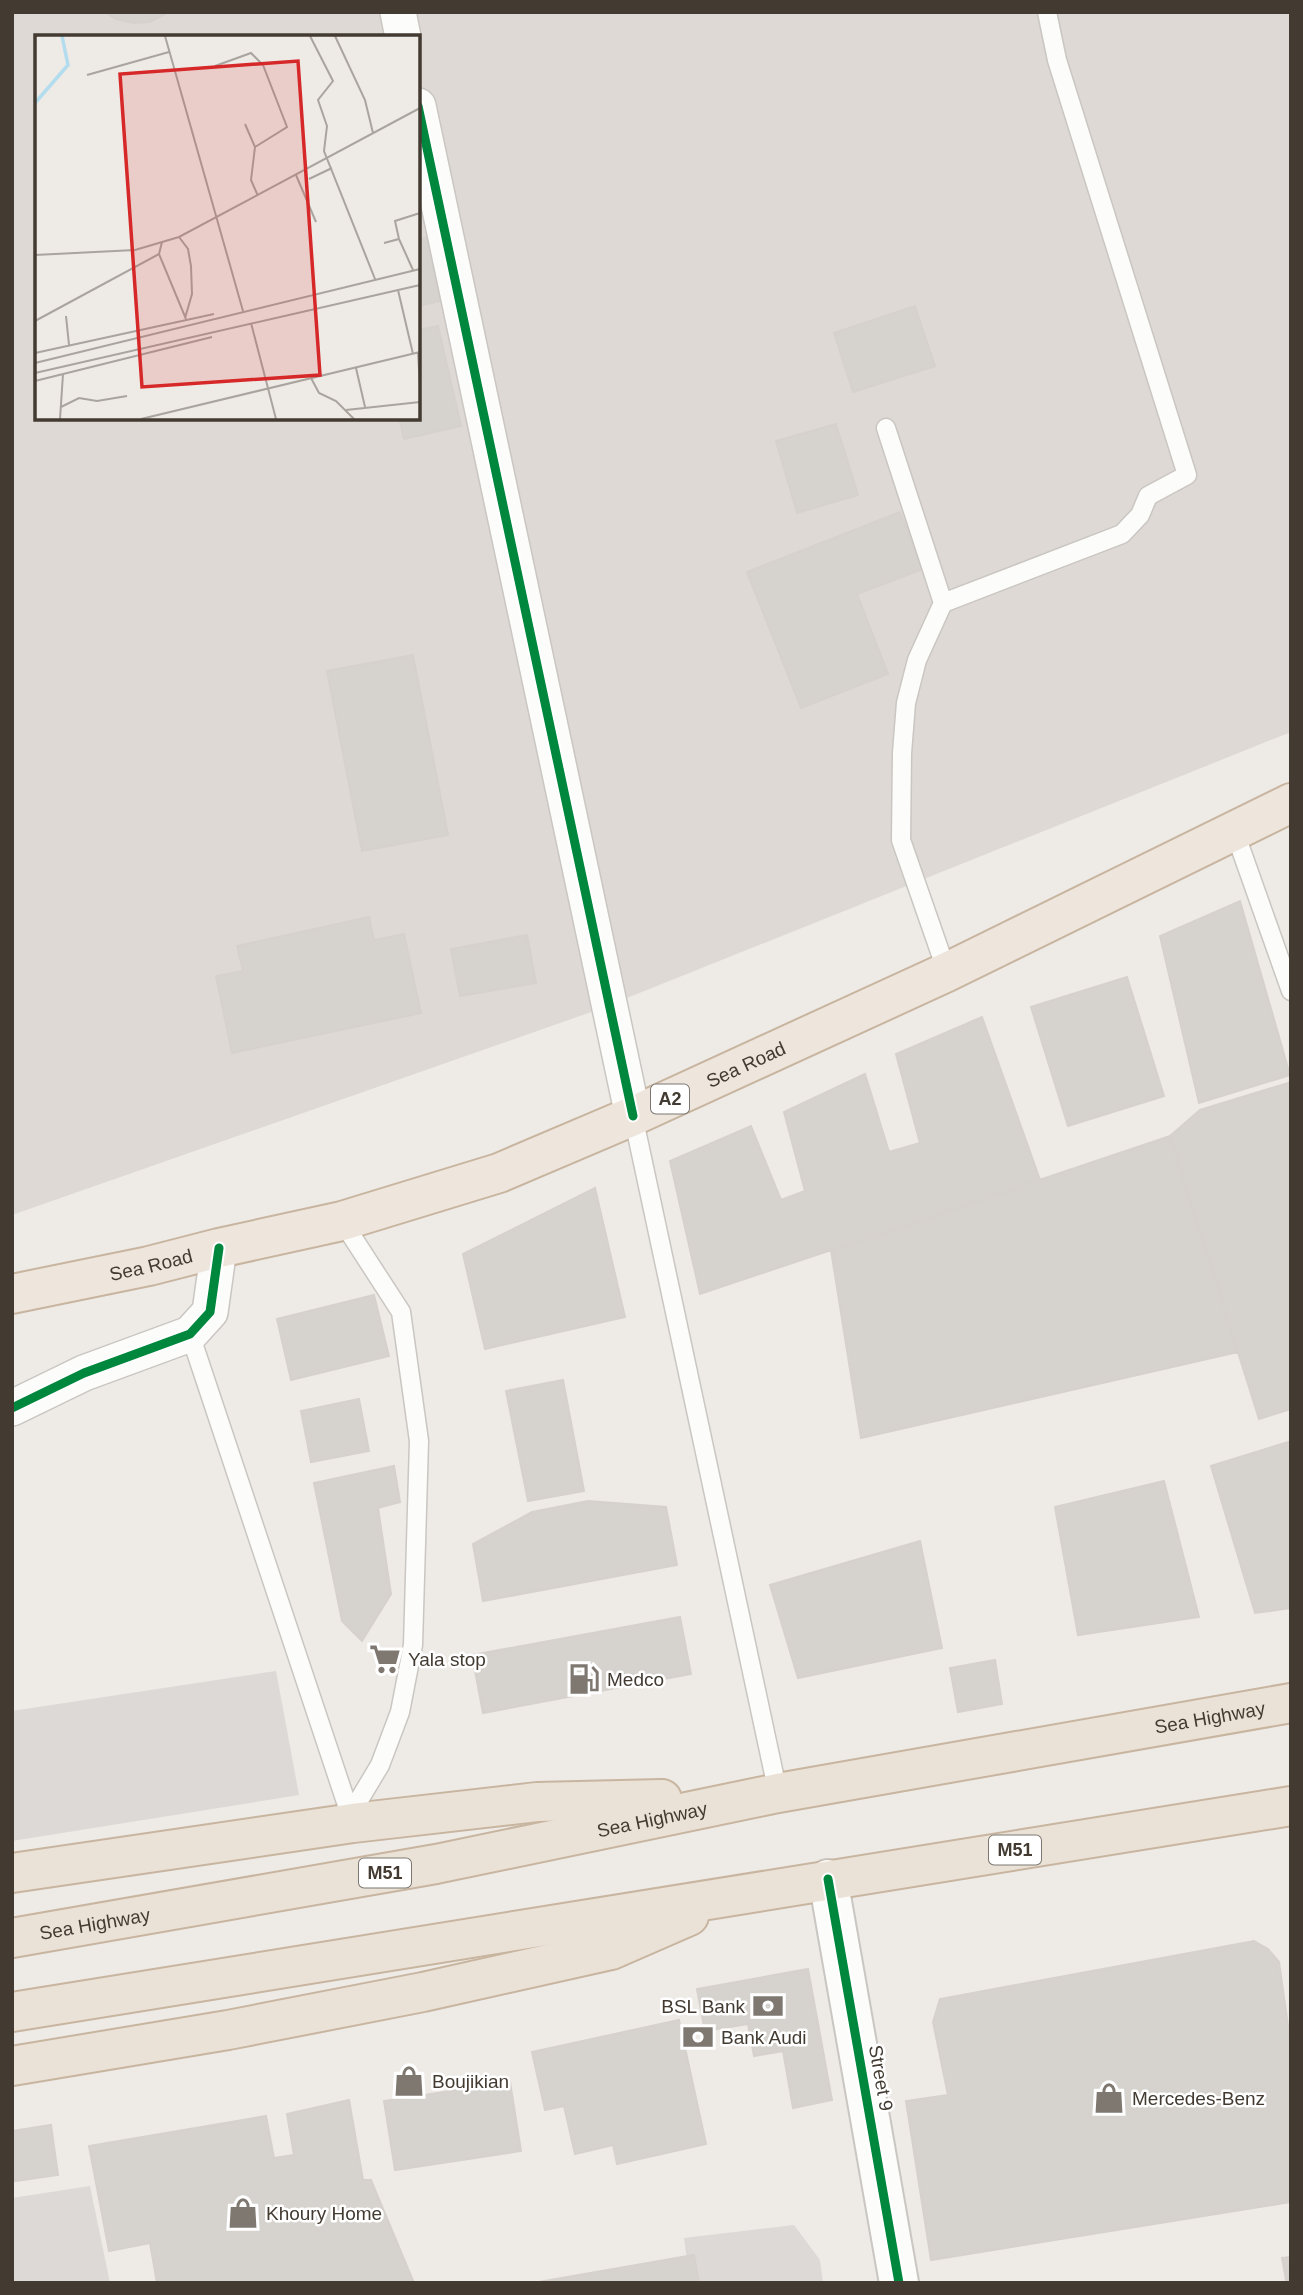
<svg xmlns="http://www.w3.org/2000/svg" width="1303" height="2295" viewBox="0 0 1303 2295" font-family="Arial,sans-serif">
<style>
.industrial{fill:#ded9d4;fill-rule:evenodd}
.parking{fill:#ddd9d6}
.building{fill:#d6d2cd;stroke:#d6d1cc;stroke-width:2}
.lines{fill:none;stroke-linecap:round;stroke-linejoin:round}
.service-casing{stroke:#cac6c2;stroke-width:21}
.minor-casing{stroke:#cac6c2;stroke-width:38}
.tertiary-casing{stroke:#cac6c2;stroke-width:42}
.trunk-casing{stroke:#c8b5a0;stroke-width:42}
.motorway-casing{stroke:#c8b5a0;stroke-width:42}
.service{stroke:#fcfcfb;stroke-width:18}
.minor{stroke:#fcfcfb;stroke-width:35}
.tertiary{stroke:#fcfcfb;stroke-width:38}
.trunk{stroke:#eee6dc;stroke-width:38}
.motorway{stroke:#ebe2d7;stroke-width:38}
.cycleway-casing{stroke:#fff;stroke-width:13}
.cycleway{stroke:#00873e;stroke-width:9}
.labels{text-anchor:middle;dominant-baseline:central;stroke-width:5;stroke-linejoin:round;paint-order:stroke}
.shield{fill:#fff;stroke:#7b7670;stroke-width:2}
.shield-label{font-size:18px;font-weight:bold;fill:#433b32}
.street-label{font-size:19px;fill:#433b32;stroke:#fff}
.poi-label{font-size:19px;fill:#433b32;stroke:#fff;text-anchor:start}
.inset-river{fill:none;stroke:#b3ddef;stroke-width:3.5}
.inset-road{fill:none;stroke:#aaa49e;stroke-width:2}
.view{fill:#d62828;fill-opacity:0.15;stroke:#d62828;stroke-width:3.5}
.inset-edge{fill:none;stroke:#433b32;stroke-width:3.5}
</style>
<rect width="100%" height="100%" fill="#eeeae6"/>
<path class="industrial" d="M12,12H1291V732L597,1010L12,1215ZM37,37H418V418H37Z"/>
<path class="parking" d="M276,1671L299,1795L12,1841V1711Z
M90,2186L110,2283H12V2198Z
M794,2225L820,2260L823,2283H690L684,2238Z"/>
<path class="building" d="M105,12H169L150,22L133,23L116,19Z
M428,237L445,300L418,306V240Z
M915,306L935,366L853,392L834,333Z
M438,326L461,426L404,439L399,418H418V330Z
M836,424L858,495L797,513L776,441Z
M900,512L923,569L857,594L888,674L801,708L747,572Z
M413,655L448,835L362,851L327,671Z
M1240,901L1290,1075L1199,1103L1160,936Z
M369,917L374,940L404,934L421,1013L232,1053L216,976L243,971L237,946Z
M527,935L536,983L460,996L451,949Z
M1127,977L1164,1096L1068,1126L1031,1007Z
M982,1017L1040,1180L700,1294L670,1161L751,1126L781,1200L805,1191L784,1112L865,1074L889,1152L920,1143L896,1054Z
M1291,1082V1409L1259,1419L1170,1136L1200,1110Z
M1170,1136L1238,1352L861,1438L831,1250Z
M595,1188L625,1317L485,1349L463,1254Z
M374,1295L389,1356L291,1380L277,1319Z
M563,1380L584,1491L528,1501L506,1391Z
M359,1399L369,1451L311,1462L301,1411Z
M1291,1441V1608L1255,1613L1211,1466Z
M394,1466L400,1502L378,1508L391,1594L362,1641L342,1621L314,1483Z
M1164,1481L1199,1617L1078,1635L1055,1507Z
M588,1501L666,1507L677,1565L483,1601L473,1544L532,1512Z
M920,1541L942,1648L798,1678L770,1585Z
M680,1617L691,1674L483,1713L472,1655Z
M995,1660L1002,1704L958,1712L950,1668Z
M1254,1941L1268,1949L1279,1962L1291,2047V2202L931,2260L906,2101L948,2095L933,2022L940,1999Z
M808,1969L832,2100L793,2108L783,2051L754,2056L748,2024L705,2031L697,1989Z
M679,2020L706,2144L617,2164L613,2145L575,2154L564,2106L545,2110L532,2052Z
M510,2082L521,2151L395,2170L384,2101Z
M349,2100L363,2180H371L414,2283H157L150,2243L109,2251L89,2146L266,2116L274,2158L294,2155L287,2114Z
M51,2125L58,2175L15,2181L12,2161V2131Z
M694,2255L699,2283H533Z
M1291,2257V2280H1286L1282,2258Z"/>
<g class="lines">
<defs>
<path id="service" d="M886,428L943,603L917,660L906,703L902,753L901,840L947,972
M943,603L1122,534L1140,515L1148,496L1187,475L1057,60L1047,12
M1234,830L1291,991
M633,1116L778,1793
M342,1221L401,1312L419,1441L413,1645L400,1712L380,1765L350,1815
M190,1334L353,1823"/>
<path id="minor" d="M398,12L403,37
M418,106L633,1116
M12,1408L84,1373L190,1334L210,1312L219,1248"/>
<path id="tertiary" d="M828,1879L899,2283"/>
<g id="trunk">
<path id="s1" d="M12,1294L149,1266L219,1248L342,1221L499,1173L633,1116L947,972L1291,803"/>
</g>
<g id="motorway">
<path d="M12,1873L353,1823L537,1802L662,1799"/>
<path id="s2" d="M12,1938L436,1864L778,1793L1291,1703"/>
<path d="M12,2012L1291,1806"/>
<path d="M12,2066L228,2030L423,1992L611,1950L689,1916"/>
</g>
</defs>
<use href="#service" class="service-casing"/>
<use href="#minor" class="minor-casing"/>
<use href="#tertiary" class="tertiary-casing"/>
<use href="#trunk" class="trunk-casing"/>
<use href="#motorway" class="motorway-casing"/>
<use href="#service" class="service"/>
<use href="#minor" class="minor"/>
<use href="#tertiary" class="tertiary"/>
<use href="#trunk" class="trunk"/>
<use href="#motorway" class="motorway"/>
<defs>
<path id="cycleway" d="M418,106L633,1116
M12,1408L84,1373L190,1334L210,1312L219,1248
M828,1879L899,2283"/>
</defs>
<use href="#cycleway" class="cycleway-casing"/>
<use href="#cycleway" class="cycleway"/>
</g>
<defs>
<symbol id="supermarket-bare" viewBox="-9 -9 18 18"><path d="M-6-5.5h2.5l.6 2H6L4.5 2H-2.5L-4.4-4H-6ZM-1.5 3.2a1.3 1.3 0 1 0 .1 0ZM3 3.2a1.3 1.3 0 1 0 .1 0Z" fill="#7f7871" stroke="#fff" stroke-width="2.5" paint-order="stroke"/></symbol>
<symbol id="fuel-bare" viewBox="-9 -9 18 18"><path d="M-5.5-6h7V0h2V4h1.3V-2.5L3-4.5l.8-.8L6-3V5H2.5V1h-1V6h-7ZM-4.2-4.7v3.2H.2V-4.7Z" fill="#7f7871" stroke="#fff" stroke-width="2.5" paint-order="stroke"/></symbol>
<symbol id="bank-bare" viewBox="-9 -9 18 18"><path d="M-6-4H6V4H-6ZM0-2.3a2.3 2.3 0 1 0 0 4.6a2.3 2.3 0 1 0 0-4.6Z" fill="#7f7871" stroke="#fff" stroke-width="2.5" paint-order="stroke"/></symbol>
<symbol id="shop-bare" viewBox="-9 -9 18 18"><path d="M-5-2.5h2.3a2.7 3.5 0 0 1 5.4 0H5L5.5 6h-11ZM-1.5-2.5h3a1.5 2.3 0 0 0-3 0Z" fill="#7f7871" stroke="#fff" stroke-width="2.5" paint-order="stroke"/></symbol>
</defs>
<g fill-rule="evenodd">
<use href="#supermarket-bare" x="363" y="1637" width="44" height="44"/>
<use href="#fuel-bare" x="562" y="1657" width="44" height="44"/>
<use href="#bank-bare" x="746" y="1984" width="44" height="44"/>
<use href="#bank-bare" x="676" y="2015" width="44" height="44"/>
<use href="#shop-bare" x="387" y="2059" width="44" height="44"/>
<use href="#shop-bare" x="1087" y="2076" width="44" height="44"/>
<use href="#shop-bare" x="221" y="2191" width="44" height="44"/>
</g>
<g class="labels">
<g class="shield">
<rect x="651" y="1084.5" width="38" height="29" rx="5"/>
<rect x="989" y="1835.5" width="52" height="29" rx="5"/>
<rect x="359" y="1858.5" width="52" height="29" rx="5"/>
</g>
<g class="shield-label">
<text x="670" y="1099">A2</text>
<text x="1015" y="1850">M51</text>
<text x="385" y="1873">M51</text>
</g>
<g class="street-label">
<text stroke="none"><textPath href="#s1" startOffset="772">Sea Road</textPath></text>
<text stroke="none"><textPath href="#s1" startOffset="142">Sea Road</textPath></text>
<text stroke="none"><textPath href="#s2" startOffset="1218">Sea Highway</textPath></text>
<text stroke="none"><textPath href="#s2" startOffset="651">Sea Highway</textPath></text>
<text stroke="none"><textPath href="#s2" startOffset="84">Sea Highway</textPath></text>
<text transform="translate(881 2078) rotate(80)">Street 9</text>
</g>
<g class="poi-label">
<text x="408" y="1659">Yala stop</text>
<text x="607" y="1679">Medco</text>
<text x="745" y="2006" text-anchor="end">BSL Bank</text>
<text x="721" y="2037">Bank Audi</text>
<text x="432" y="2081">Boujikian</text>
<text x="1132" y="2098">Mercedes-Benz</text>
<text x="266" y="2213">Khoury Home</text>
</g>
</g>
<g transform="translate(35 35)">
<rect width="385" height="385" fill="#eeeae6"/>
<path class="inset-river" d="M0,68L33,30L27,1"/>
<path class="inset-road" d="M130,1L208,276M275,1L298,46L283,65L292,91L289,116L340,244M300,1L330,65L338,98M180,31L216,18L228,30L252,92L220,112M52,40L134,17M210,89L220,112L216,145L223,161M261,140L281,187M274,144L297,133M144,202L153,214L156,231L157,259L150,283M364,204L360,186L385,178M349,208L364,204L378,235M124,219L151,284M0,220L100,215L144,202L385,73M363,255L378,319M31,281L34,310M0,286L124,219L127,207M216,288L241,384M383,317L385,350M0,318L179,279M0,328L385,234M321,333L330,372M0,338L385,250M276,343L284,358L301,366L319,384M0,346L177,302M26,372L44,363L62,366L92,361M311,375L385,367M25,384L28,339M106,384L385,317"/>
<path class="view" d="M263,26L285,340L107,352L85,39Z"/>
<rect width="385" height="385" class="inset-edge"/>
</g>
<rect width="1303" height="2295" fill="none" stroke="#433b32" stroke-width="28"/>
</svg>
